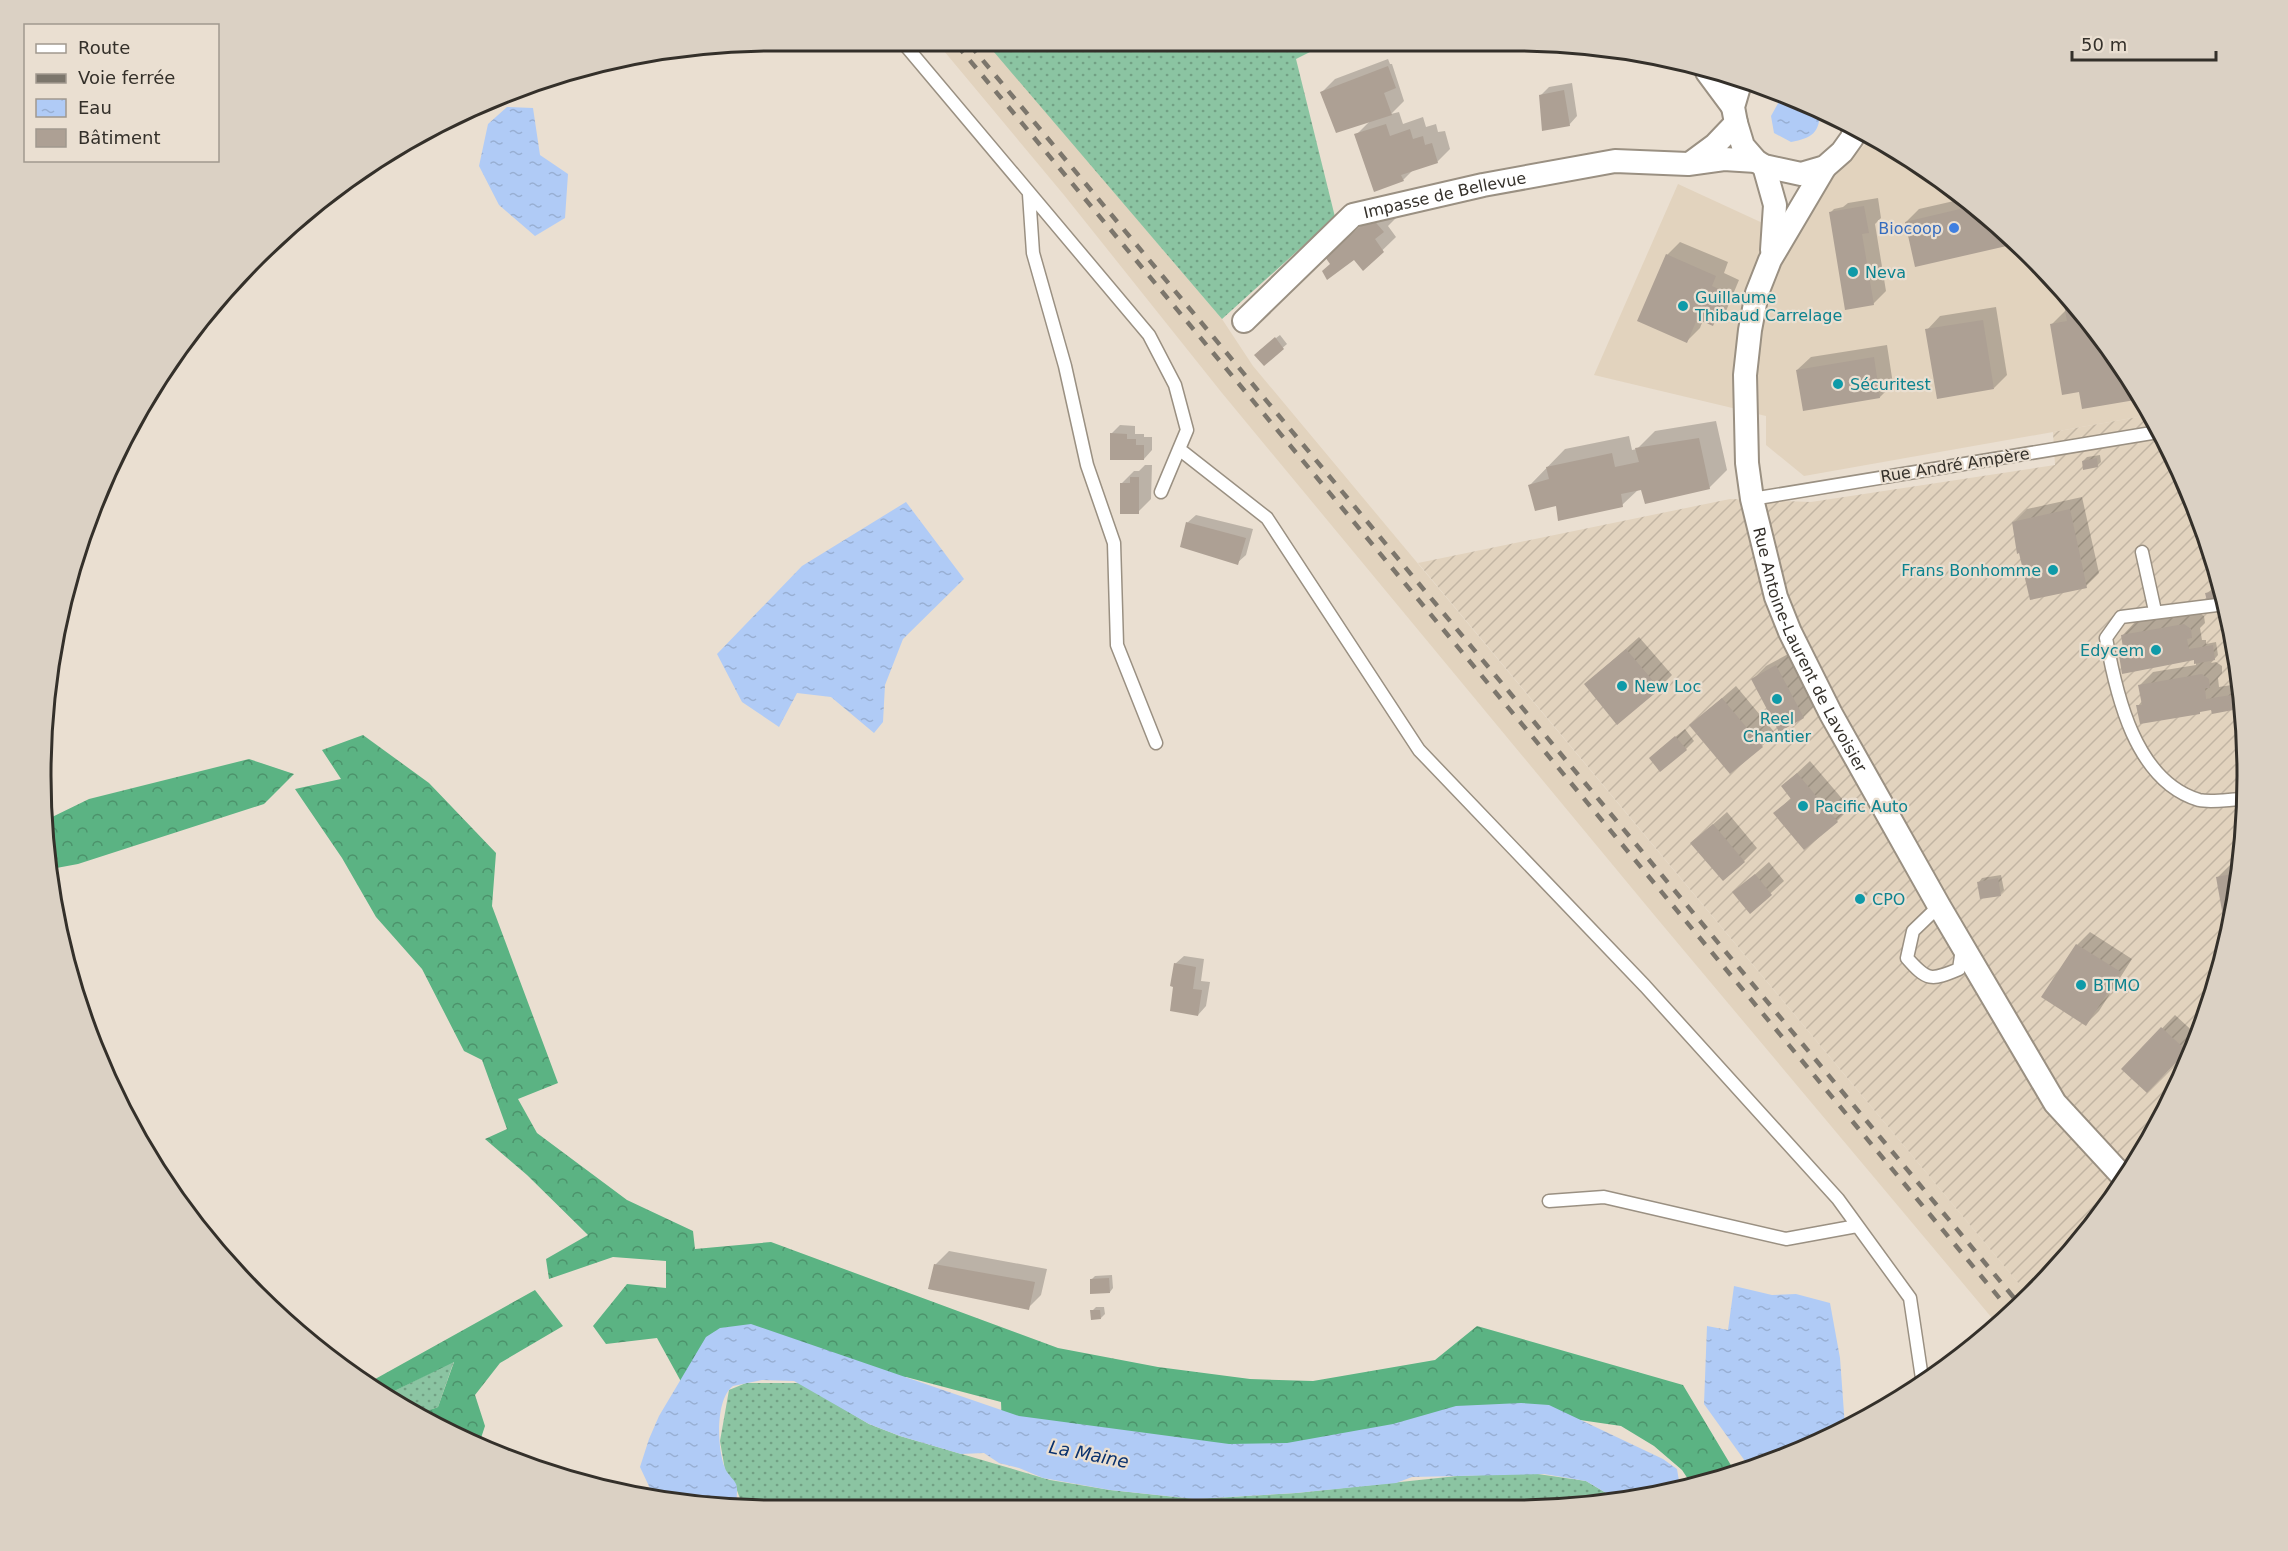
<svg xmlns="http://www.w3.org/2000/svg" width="2288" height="1551" viewBox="0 0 2288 1551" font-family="'DejaVu Sans',sans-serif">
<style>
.built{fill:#e2d3be}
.industrial{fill:url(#industrial-furrows)}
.grass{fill:url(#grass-dots)}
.forest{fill:url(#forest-crowns)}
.water{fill:url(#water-ripples)}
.shadow{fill:#0003}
.building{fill:#ada094}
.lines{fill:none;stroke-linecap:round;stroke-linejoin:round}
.lane-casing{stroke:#9a9082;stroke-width:15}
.street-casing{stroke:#9a9082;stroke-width:26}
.lane{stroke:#fff;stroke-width:12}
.street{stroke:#fff;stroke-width:22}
.rail{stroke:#7c766c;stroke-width:4.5;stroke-dasharray:10 10;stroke-linecap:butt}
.shop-dot{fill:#3f7fe0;stroke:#eadfd1;stroke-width:2}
.culture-dot{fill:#0f9aa8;stroke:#eadfd1;stroke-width:2}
.labels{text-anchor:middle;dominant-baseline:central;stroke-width:4.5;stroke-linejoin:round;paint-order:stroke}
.street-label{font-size:16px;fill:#34302a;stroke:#eadfd1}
.shop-label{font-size:16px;fill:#366cbe;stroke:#eadfd1;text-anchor:end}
.culture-label{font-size:16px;fill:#0d838f;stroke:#eadfd1;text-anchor:start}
.water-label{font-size:18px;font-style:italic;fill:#0a326e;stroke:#eadfd1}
.rim{fill:none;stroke:#34302a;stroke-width:3}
</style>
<defs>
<pattern id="industrial-furrows" width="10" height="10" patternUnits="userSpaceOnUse" patternTransform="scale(1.5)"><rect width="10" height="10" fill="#e2d3be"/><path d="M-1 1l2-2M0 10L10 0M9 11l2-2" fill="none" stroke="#c2b5a3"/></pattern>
<pattern id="grass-dots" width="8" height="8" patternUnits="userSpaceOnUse" patternTransform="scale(1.5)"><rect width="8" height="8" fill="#8bc4a2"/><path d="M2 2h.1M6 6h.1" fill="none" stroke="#72a084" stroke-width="1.8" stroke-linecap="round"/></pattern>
<pattern id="forest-crowns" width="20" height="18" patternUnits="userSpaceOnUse" patternTransform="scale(1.5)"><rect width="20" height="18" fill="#5bb383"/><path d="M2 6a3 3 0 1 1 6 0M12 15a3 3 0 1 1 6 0" fill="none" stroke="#4c926b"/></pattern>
<pattern id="water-ripples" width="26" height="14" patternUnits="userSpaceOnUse" patternTransform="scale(1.5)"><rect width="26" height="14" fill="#b0cbf6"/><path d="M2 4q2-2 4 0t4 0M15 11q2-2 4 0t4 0" fill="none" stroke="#98afd3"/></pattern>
</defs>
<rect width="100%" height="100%" fill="#eadfd1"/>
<path class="built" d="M988,44L1222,319L1253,366L2030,1297L1997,1324L1655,916L1222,393L1064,195L939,45Z
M1869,136L1960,192L2032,256L2123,367L2149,415L1804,476L1766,445V416L1594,375L1678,184L1795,238L1815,197L1869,140Z"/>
<path class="industrial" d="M2149,415L2191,494L2233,632L2247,775L2233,919L2192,1056L2124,1184L2030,1297L1418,563L1730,499L1811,502L2055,465L2053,432Z"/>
<path class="grass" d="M1330,42L1296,59L1335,217L1222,319L988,45Z
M454,1361L438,1407L418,1414L386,1395Z
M746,1383H801L869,1424L900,1436L1050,1480L1110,1490L1195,1499L1296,1493L1457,1476L1531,1473L1586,1481L1618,1500L1512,1510H775L743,1507L734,1482L725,1470L720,1441L729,1390Z"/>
<path class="forest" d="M363,735L429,783L496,853L492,906L558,1083L518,1099L537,1133L627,1200L693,1231L695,1249L771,1242L1058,1348L1158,1367L1250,1379L1313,1381L1435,1360L1477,1326L1683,1385L1735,1472L1692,1485L1682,1470L1654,1446L1621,1426L1539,1414L1249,1454L1002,1425L1001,1402L906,1377L879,1386L750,1334L684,1387L657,1338L606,1344L593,1326L627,1284L666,1288V1261L613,1257L549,1279L546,1259L588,1235L527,1175L485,1139L507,1129L482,1060L464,1051L422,969L376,917L342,858L295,789L341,779L322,750Z
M249,759L294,774L264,804L78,864L51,869L48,819L89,799Z
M535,1290L563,1326L500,1363L475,1395L485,1426L479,1444L450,1435L418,1414L438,1407L454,1362L386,1395L368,1383Z"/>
<path class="water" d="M1781,98L1820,110C1820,133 1812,138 1791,142L1774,133L1771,116Z
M507,107L533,108L540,155L568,174L565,218L535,236L499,205L479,166L488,124Z
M906,502L964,579L903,639L885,685L883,722L874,733L831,697L797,693L779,727L742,702L717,654L802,566Z
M1734,1286L1772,1295L1796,1294L1830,1303L1840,1358L1845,1427L1794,1454L1750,1468L1704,1404L1707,1326L1728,1330Z
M751,1324L1019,1416L1229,1444L1287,1443L1393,1424L1456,1406L1521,1403L1549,1405L1663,1459L1677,1469L1679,1481L1684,1488L1656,1496L1618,1500L1586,1481L1544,1474L1412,1477L1396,1483L1296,1493L1195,1499L1110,1490L1043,1478L1019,1468L999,1463L984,1453L961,1454L900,1436L869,1424L794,1381L762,1380L733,1386C715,1399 717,1450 725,1468C727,1474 733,1478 736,1484C739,1492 734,1499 739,1507L655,1499L640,1467L649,1439L659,1416L706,1337L720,1328Z"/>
<path class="shadow" d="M1388,59L1390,64H1392L1404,101L1391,114L1399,112L1403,124L1423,117L1426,127L1436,124L1438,132L1445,131L1450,149L1437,162L1414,169L1403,180L1356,135L1370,121L1322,92L1335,79Z
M1572,83L1577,116L1569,125L1540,96L1549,87Z
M1878,198L1881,218L1875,224L1886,291L1873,304L1830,213L1834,209L1843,207L1848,203Z
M1967,198L2014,240L2010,244L1906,222L1919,209Z
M1385,205L1396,218L1388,226L1396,237L1363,269L1354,258L1331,264L1327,257Z
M1680,242L1728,262L1724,273L1739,280L1726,311L1713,324L1703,320L1700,328L1687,341L1667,255Z
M2069,301L2123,367L2140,398L2081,393L2051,325L2066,310L2065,305Z
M1996,307L2007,375L1994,388L1927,330L1940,316Z
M1280,335L1287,344L1264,364L1259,351Z
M1887,345L1893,384L1880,397L1797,370L1811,357Z
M1716,421L1727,470L1709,488H1642L1639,489L1622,505L1557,504L1530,485L1565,449L1629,436L1632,450L1637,449L1655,431Z
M1120,425L1135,426V434H1144V437H1152V450L1144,459L1111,434Z
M2100,455L2101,462L2097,466L2083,461L2087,457Z
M1145,465H1152L1151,499L1138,512L1121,484L1134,471H1139Z
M2082,497L2099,573L2086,586L2014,522L2027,509Z
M1196,515L1253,529L1246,555L1237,563L1187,523Z
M2220,588L2221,593L2217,597L2207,593L2211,590Z
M2198,612L2204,616L2205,623L2200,628L2202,640H2206V644L2216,642L2218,655L2211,663L2216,662L2222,666V673L2218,678L2219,687L2238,684L2240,701L2232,709L2138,706L2142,701L2140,685L2153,672L2196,665V659L2120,656L2125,651L2122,636L2135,622Z
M1639,637L1672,675L1659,688L1586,684Z
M1790,653L1816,704L1803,717L1753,679L1766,666Z
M1736,686L1775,733L1762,746L1691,725Z
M1685,729L1694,741L1686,749L1659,750Z
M1810,761L1850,808L1837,821L1775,813L1792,797L1783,786Z
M1727,812L1757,848L1744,861L1692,843Z
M1769,862L1784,881L1750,912L1734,893Z
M2239,863L2233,919L2225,920L2218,877L2231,864Z
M2001,875L2004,890L2000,894L1979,882L1982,878Z
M1865,891L1868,894L1860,902L1857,899Z
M2090,932L2132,959L2099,1011L2086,1024L2077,945Z
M1184,956L1204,959L1201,981L1210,982L1206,1006L1198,1015L1175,986V964Z
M2175,1015L2198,1036L2159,1078L2123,1069Z
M949,1251L1047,1269L1041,1295L1028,1308L935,1265Z
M1112,1275L1113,1288L1110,1292L1091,1280L1095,1276Z
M1096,1307H1104L1105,1314L1101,1318L1092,1311Z"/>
<path class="building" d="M1388,66L1396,88L1384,93L1392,115L1336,133L1320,92Z
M1564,90L1570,126L1542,131L1539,95Z
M1386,124L1390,136L1410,129L1413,139L1423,136L1425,145L1432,143L1438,163L1401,175L1404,181L1374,192L1354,134Z
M1967,198L2009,235L2011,245L1915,267L1905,222L1960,209Z
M1864,206L1869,233L1862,234L1874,305L1845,310L1829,212Z
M1371,217L1384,232L1375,239L1384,252L1363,271L1354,260L1327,280L1322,271L1330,264L1325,257Z
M1666,254L1716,276L1712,286L1727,293L1713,326L1697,319L1687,343L1637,321Z
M2071,303L2123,367L2141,399L2082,409L2079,392L2062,395L2050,324L2067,321L2064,304Z
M1983,320L1994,389L1937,399L1925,329Z
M1275,337L1284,349L1264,366L1254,355Z
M1874,357L1880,398L1803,411L1796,370Z
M1110,433L1127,434V439H1136V445H1144V460H1110Z
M1699,438L1710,489L1645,504L1641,490L1621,494L1623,507L1558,521L1556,506L1535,511L1528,485L1549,479L1546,467L1612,453L1615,467L1639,462L1635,448Z
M2097,458L2098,467L2083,470L2082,461Z
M1130,477H1139V514H1120V483H1130Z
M2070,509L2087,588L2030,600L2019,553L2017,554L2012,522Z
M1186,522L1246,538L1238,565L1180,547Z
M2217,591L2218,598L2207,601L2205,593Z
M2184,624L2191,629L2192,638L2187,639L2189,649L2213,645L2215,660L2194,664V660L2122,674L2119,655L2124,654L2121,635Z
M1626,649L1660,689L1617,725L1584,684Z
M1776,665L1804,718L1779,732L1751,679Z
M2202,674L2209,679L2210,688H2205L2206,699L2231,695L2233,710L2212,714L2211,710L2200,712V714L2140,724L2136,705H2142L2138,685Z
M1722,698L1763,747L1730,774L1689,725Z
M1675,736L1687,750L1660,772L1649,758Z
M1797,773L1838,822L1804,850L1773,813L1791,799L1781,786Z
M1713,824L1745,862L1723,881L1690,843Z
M2238,873L2233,919V921L2224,922L2216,877Z
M1755,874L1772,895L1750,914L1732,892Z
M1998,878L2001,896L1980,899L1977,882Z
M2076,944L2121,972L2086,1026L2041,997Z
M1174,963L1196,967L1193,989L1202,990L1198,1016L1170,1011L1173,987L1170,986Z
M2161,1027L2187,1051L2147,1093L2121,1069Z
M934,1264L1035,1282L1029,1310L928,1289Z
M1109,1278L1110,1293L1090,1294V1279Z
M1090,1310H1100L1101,1319L1091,1320Z"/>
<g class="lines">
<defs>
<path id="lane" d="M905,45L1149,335L1175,385L1187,430L1161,492
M1029,194L1033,253L1065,366L1087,465L1114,543L1117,645L1156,743
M1179,449L1267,518L1419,750L1645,986L1838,1199L1910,1298L1923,1385
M1752,499L2158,432
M2142,552L2155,611
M2225,604L2121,617L2106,638C2116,694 2135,781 2199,800C2212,803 2231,799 2245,799
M1939,906L1913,931L1907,958C1927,981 1931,981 1959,969L1962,949
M1549,1201L1604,1197L1786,1239L1857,1226"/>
<g id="street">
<path d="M1707,72L1733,107"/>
<path d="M1740,83L1733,107L1736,123L1743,146L1756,161L1764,166L1801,174L1825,167L1842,152L1852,138L1855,127"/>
<path d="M1692,162L1715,145L1736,123"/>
<path d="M1764,166L1775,205L1772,250"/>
<path id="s1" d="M1825,167L1770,260L1757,293L1750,330L1745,375L1747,463L1752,499L1776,597L1790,632L1831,714L1939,906L2055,1103L2126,1180"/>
<path id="s2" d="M1244,321L1353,215L1483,185L1615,161L1688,164L1724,159L1756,161"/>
</g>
</defs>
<use href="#lane" class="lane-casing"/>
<use href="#street" class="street-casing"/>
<use href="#lane" class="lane"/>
<use href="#street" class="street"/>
<path class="rail" d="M957,45L2011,1312
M970,45L2020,1305"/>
</g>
<circle class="shop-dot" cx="1954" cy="228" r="6"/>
<g class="culture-dot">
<circle cx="1853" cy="272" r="6"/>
<circle cx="1683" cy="306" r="6"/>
<circle cx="1838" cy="384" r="6"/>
<circle cx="2053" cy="570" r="6"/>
<circle cx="2156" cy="650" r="6"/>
<circle cx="1622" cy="686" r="6"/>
<circle cx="1777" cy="699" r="6"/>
<circle cx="1803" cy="806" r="6"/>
<circle cx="1860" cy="899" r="6"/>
<circle cx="2081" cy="985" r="6"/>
</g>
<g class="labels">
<g class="street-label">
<text stroke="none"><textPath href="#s2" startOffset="246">Impasse de Bellevue</textPath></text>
<text transform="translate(1955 465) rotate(-9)">Rue André Ampère</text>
<text stroke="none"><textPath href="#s1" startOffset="513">Rue Antoine-Laurent de Lavoisier</textPath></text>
</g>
<g class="shop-label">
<text x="1942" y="228">Biocoop</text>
</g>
<g class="culture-label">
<text x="1865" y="272">Neva</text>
<text x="1695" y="297">Guillaume<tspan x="1695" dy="18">Thibaud Carrelage</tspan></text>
<text x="1850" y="384">Sécuritest</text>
<text x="2041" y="570" text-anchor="end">Frans Bonhomme</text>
<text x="2144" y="650" text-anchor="end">Edycem</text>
<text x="1634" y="686">New Loc</text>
<text x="1777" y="718" text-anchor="middle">Reel<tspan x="1777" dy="18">Chantier</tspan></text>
<text x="1815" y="806">Pacific Auto</text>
<text x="1872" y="899">CPO</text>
<text x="2093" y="985">BTMO</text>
</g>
<g class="water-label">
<text transform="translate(1089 1454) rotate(11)">La Maine</text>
</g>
</g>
<path d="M0 0H2288V1551H0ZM775 51H1513A724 724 0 0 1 2237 775V776A724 724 0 0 1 1513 1500H775A724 724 0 0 1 51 776V775A724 724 0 0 1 775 51Z" fill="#dbd1c4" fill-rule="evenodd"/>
<path class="rim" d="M775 51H1513A724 724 0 0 1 2237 775V776A724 724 0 0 1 1513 1500H775A724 724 0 0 1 51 776V775A724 724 0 0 1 775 51Z"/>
<rect x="24" y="24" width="195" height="138" fill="#eadfd1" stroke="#a1998e" stroke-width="1.5"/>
<rect x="36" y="44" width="30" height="9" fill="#ffffff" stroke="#a1998e" stroke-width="1.5"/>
<text x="78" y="54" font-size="18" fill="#34302a">Route</text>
<rect x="36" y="74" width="30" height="9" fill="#7c766c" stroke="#a1998e" stroke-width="1.5"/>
<text x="78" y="84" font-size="18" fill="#34302a">Voie ferrée</text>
<rect x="36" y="99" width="30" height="18" fill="url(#water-ripples)" stroke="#a1998e" stroke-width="1.5"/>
<text x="78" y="114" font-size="18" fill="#34302a">Eau</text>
<rect x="36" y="129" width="30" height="18" fill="#ada094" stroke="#a1998e" stroke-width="1.5"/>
<text x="78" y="144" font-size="18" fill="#34302a">Bâtiment</text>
<path d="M2072 51v9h144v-9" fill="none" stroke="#34302a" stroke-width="3"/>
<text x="2081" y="51" font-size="18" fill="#34302a" stroke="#eadfd1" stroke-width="4.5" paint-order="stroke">50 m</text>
</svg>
